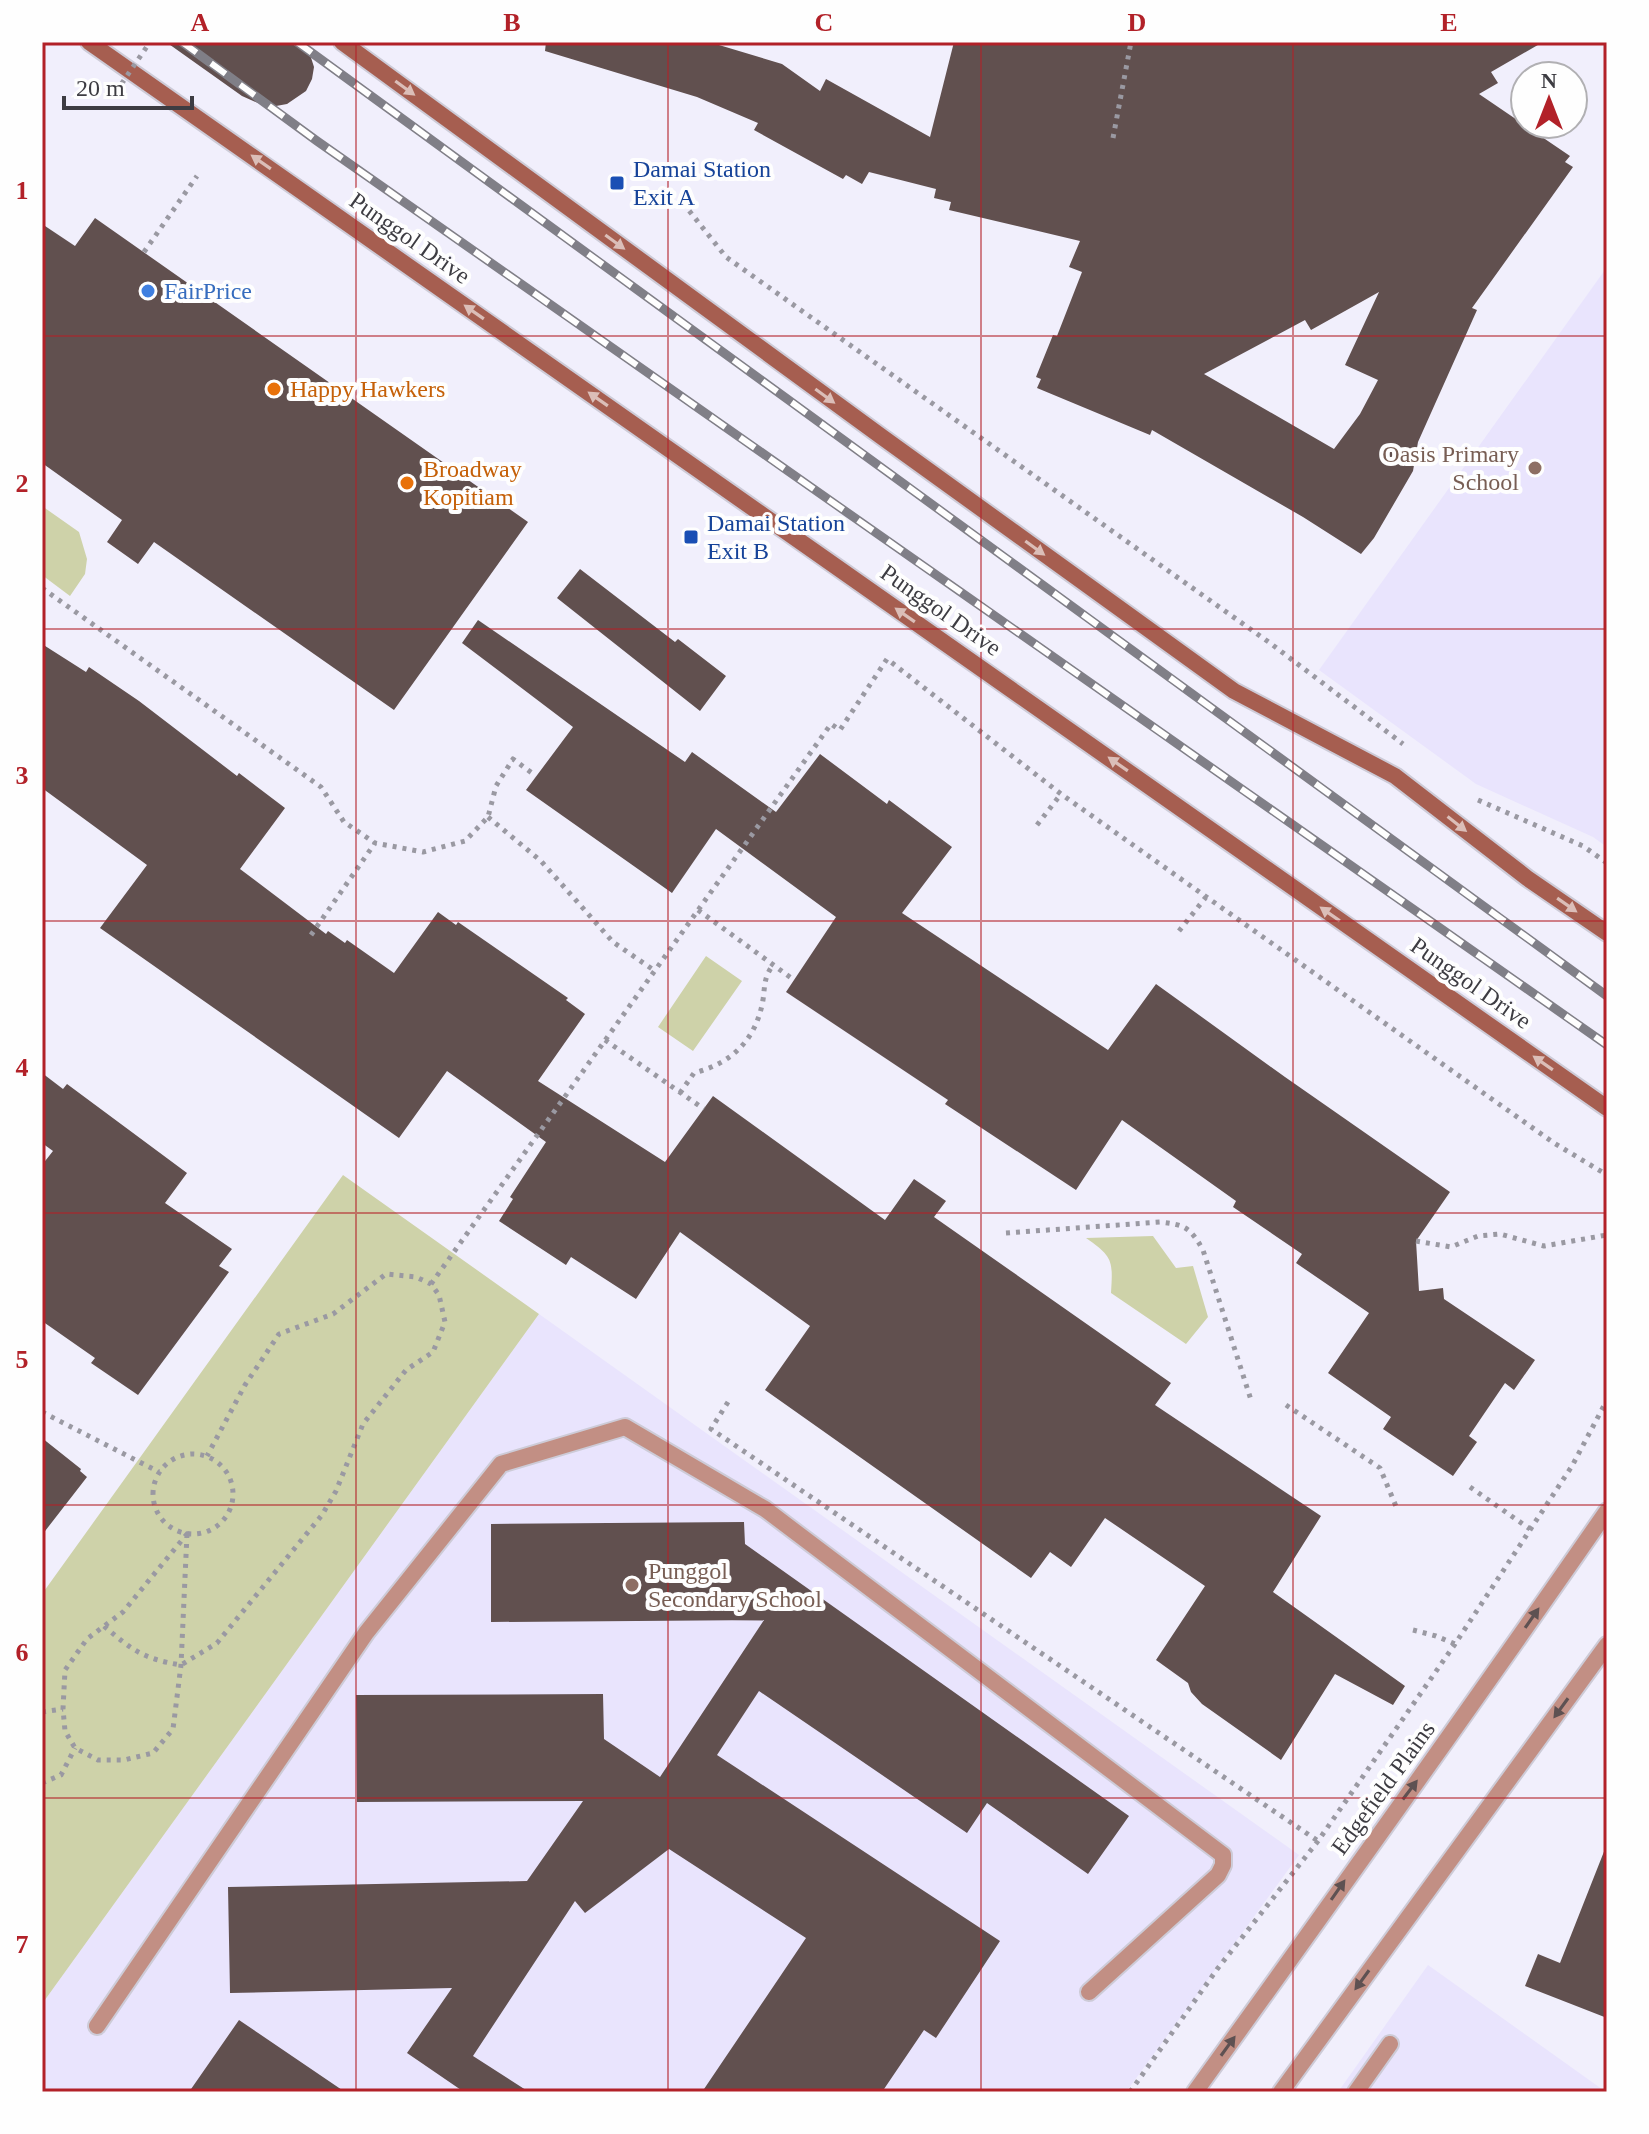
<svg xmlns="http://www.w3.org/2000/svg" width="1649" height="2134" viewBox="0 0 1649 2134" font-family="'Times New Roman',serif">
<style>
.built{fill:#e9e4fd}
.green{fill:#ced2a9}
.building{fill:#61504f;fill-rule:evenodd}
.lines{fill:none;stroke-linecap:round;stroke-linejoin:round}
.lane-casing{stroke:#cdcbd7;stroke-width:20}
.street-casing{stroke:#cdcbd7;stroke-width:20}
.secondary-casing{stroke:#cdcbd7;stroke-width:20}
.path{stroke:#9a99a2;stroke-width:5;stroke-dasharray:4 6;stroke-linecap:butt}
.lane{stroke:#c28f84;stroke-width:16}
.street{stroke:#c28f84;stroke-width:16}
.secondary{stroke:#a65e50;stroke-width:16}
.rail-casing{stroke:#807f87;stroke-width:9}
.rail{stroke:#fefefe;stroke-width:6;stroke-dasharray:18;stroke-linecap:butt}
.path-bridge{stroke:#9a99a2;stroke-width:5;stroke-dasharray:4 6;stroke-linecap:butt}
.oneway{fill:#dbbeb8}
.oneway2{fill:#5e5152}
.grid{fill:none;stroke:#b22128;stroke-width:2;stroke-opacity:0.55}
.transit-dot{fill:#1a4fb4;stroke:#fefefe;stroke-width:3}
.shop-dot{fill:#3f7fe0;stroke:#fefefe;stroke-width:3}
.food-dot{fill:#e8710a;stroke:#fefefe;stroke-width:3}
.education-dot{fill:#8d6e63;stroke:#fefefe;stroke-width:3}
.labels{text-anchor:middle;dominant-baseline:central;stroke-width:8;stroke-linejoin:round;paint-order:stroke}
.transit-label{font-size:24px;fill:#164399;stroke:#fefefe;text-anchor:start}
.street-label{font-size:24px;fill:#3d3c42;stroke:#fefefe}
.shop-label{font-size:24px;fill:#366cbe;stroke:#fefefe;text-anchor:start}
.food-label{font-size:24px;fill:#c56008;stroke:#fefefe;text-anchor:start}
.education-label{font-size:24px;fill:#785e54;stroke:#fefefe;text-anchor:end}
.neatline{fill:none;stroke:#b22128;stroke-width:3}
.grid-label{font-size:26px;text-anchor:middle;font-weight:bold;fill:#b22128}
</style>
<rect width="100%" height="100%" fill="#f1effc"/>
<path class="built" d="M1607,267V847L1593,837L1476,784L1319,670Z
M539,1314L1299,1855L1126,2092H42V2004Z
M1428,1965L1606,2092H1338Z"/>
<path class="green" d="M42,506L79,532L87,559L85,574L70,596L42,575Z
M706,956L742,981L693,1051L658,1027Z
M343,1175L539,1314L42,2004V1594Z
M1153,1236L1176,1268L1193,1266L1208,1317L1186,1344L1111,1293C1113,1260 1113,1257 1086,1238Z"/>
<path class="building" d="M166,42H306L314,67L312,79L306,91L287,104L276,106L258,103L242,96Z
M546,42H709L782,64L820,91L826,79L930,137L954,42H1543L1491,72L1498,83L1479,94L1570,156L1565,162L1573,167L1472,308L1477,310L1418,442L1413,471L1374,538L1361,554L1303,517L1152,430L1150,435L1037,388L1041,379L1036,377L1053,335L1057,336L1082,272L1069,267L1080,241L949,210L951,202L934,198L936,189L869,172L862,184L846,175L843,179L754,130L758,123L697,97L545,51ZM1379,292L1345,365L1378,380L1360,414L1334,449L1204,374L1305,320L1311,330Z
M95,218L528,522L394,710L154,542L138,564L107,542L122,520L42,463V224L75,246Z
M580,569L675,642L678,639L726,676L700,711L557,598Z
M478,620L685,762L692,752L776,812L820,754L887,804L889,800L952,847L902,913L1108,1050L1156,984L1285,1077L1450,1192L1416,1241L1419,1291L1443,1288L1444,1299L1535,1360L1514,1390L1505,1383L1469,1436L1477,1442L1453,1476L1383,1429L1391,1417L1328,1373L1369,1313L1296,1263L1302,1254L1233,1207L1236,1201L1122,1120L1076,1190L945,1104L948,1100L786,992L836,917L716,829L672,893L526,790L573,727L462,643Z
M42,644L86,672L89,667L139,701L237,776L239,773L285,808L240,869L326,934L328,931L345,943L347,940L394,973L438,912L456,925L458,922L568,998L566,1000L585,1014L538,1081L665,1162L713,1096L885,1220L914,1179L946,1201L934,1217L1171,1383L1155,1405L1321,1516L1273,1592L1405,1686L1393,1705L1335,1674L1281,1760L1202,1704L1191,1692L1188,1683L1156,1660L1205,1586L1105,1518L1071,1567L1050,1552L1031,1578L765,1390L810,1326L680,1232L636,1299L571,1257L566,1265L499,1221L513,1199L510,1197L546,1142L447,1071L399,1138L100,928L147,865L42,788Z
M42,1073L63,1089L67,1084L187,1173L165,1203L232,1249L219,1266L229,1272L138,1395L91,1363L95,1358L42,1321V1165L53,1151L42,1143Z
M42,1438L81,1469L80,1471L87,1477L42,1535Z
M744,1522L745,1544L1129,1816L1088,1874L987,1803L967,1833L759,1691L717,1755L1000,1941L936,2038L924,2030L882,2092H702L806,1938L669,1849L585,1913L575,1901L473,2056L529,2092H464L407,2053L452,1988L230,1993L228,1887L527,1881L583,1801L357,1802L356,1695L603,1694L604,1739L660,1777L764,1620L491,1622V1524Z
M1605,1849L1607,1850V2018L1525,1986L1538,1954L1560,1963Z
M239,2020L345,2092H189Z"/>
<g class="lines">
<defs>
<path id="lane" d="M97,2026L366,1633L501,1464L625,1427L765,1509L1223,1855V1865L1218,1875L1089,1992
M1356,2092L1390,2044"/>
<path id="street" d="M1195,2092C1334,1899 1472,1706 1607,1511
M1281,2092L1607,1645"/>
<path id="secondary" d="M89,42L1607,1108
M342,42L882,437L1234,691L1395,776L1527,878L1607,933"/>
</defs>
<use href="#lane" class="lane-casing"/>
<use href="#street" class="street-casing"/>
<use href="#secondary" class="secondary-casing"/>
<path class="path" d="M1113,138L1131,42
M683,203L726,257L1270,643L1403,744
M144,252L197,176
M42,588L321,787L344,822L375,843
M1478,800L1583,846L1607,863
M488,817L541,861L613,942L655,971
M1037,825L1061,794
M698,910L794,980
M1179,931L1206,897
M311,935L375,843L423,852L465,841L488,817L496,786L513,759L536,776
M605,1040L704,1109
M680,1093L694,1073C732,1063 756,1040 763,1000C765,985 764,977 773,965
M1006,1233L1160,1222C1185,1225 1190,1227 1203,1250L1251,1400
M1416,1241L1451,1247L1478,1236L1500,1234L1544,1246L1607,1235
M431,1284L831,724L840,730L887,659L1061,794L1554,1143L1607,1175
M728,1402L711,1429L1318,1841
M1286,1405L1380,1468L1398,1511
M42,1412L159,1472
M153 1494a40 40 0 1 1 80 0a40 40 0 1 1-80 0Z
M1470,1487L1530,1529
M187,1534L181,1665L173,1729L153,1753L124,1760H98L75,1748L65,1731L63,1709L65,1670L87,1639L123,1612Z
M104,1626C132,1650 143,1659 181,1665L217,1643L322,1515L336,1491L363,1424L406,1370L433,1352L445,1322L439,1295L431,1284L416,1277L386,1274L333,1314L279,1334L245,1385L207,1456
M1413,1630L1436,1636L1455,1644
M42,1712L63,1709
M42,1783L61,1775L75,1748
M1130,2092L1218,1968L1318,1841L1455,1644L1572,1466L1607,1400"/>
<use href="#lane" class="lane"/>
<use href="#street" class="street"/>
<use href="#secondary" class="secondary"/>
<defs>
<path id="rail" d="M182,42L317,141L1607,1045
M297,42L1607,996"/>
</defs>
<use href="#rail" class="rail-casing"/>
<use href="#rail" class="rail"/>
<path class="path-bridge" d="M116,92L150,42"/>
</g>
<defs><path id="oneway-solid" d="M-6-.8H1V-3.2L6.5 0L1 3.2V.8H-6Z" transform="scale(2)"/></defs>
<g class="oneway">
<use href="#oneway-solid" transform="translate(405 88) rotate(36)"/>
<use href="#oneway-solid" transform="translate(261 162) rotate(-145)"/>
<use href="#oneway-solid" transform="translate(615 242) rotate(36)"/>
<use href="#oneway-solid" transform="translate(474 312) rotate(-145)"/>
<use href="#oneway-solid" transform="translate(825 396) rotate(36)"/>
<use href="#oneway-solid" transform="translate(598 399) rotate(-145)"/>
<use href="#oneway-solid" transform="translate(1035 548) rotate(36)"/>
<use href="#oneway-solid" transform="translate(905 615) rotate(-145)"/>
<use href="#oneway-solid" transform="translate(1118 764) rotate(-145)"/>
<use href="#oneway-solid" transform="translate(1457 824) rotate(38)"/>
<use href="#oneway-solid" transform="translate(1567 905) rotate(35)"/>
<use href="#oneway-solid" transform="translate(1330 914) rotate(-145)"/>
<use href="#oneway-solid" transform="translate(1543 1063) rotate(-145)"/>
</g>
<g class="oneway2">
<use href="#oneway-solid" transform="translate(1532 1618) rotate(-55)"/>
<use href="#oneway-solid" transform="translate(1561 1708) rotate(126)"/>
<use href="#oneway-solid" transform="translate(1410 1790) rotate(-53)"/>
<use href="#oneway-solid" transform="translate(1338 1890) rotate(-55)"/>
<use href="#oneway-solid" transform="translate(1362 1980) rotate(126)"/>
<use href="#oneway-solid" transform="translate(1228 2046) rotate(-54)"/>
</g>
<path class="grid" d="M356,42V2092M668,42V2092M981,42V2092M1293,42V2092M42,336H1607M42,629H1607M42,921H1607M42,1213H1607M42,1505H1607M42,1798H1607"/>
<g class="transit-dot">
<rect x="609" y="175" width="16" height="16" rx="4"/>
<rect x="683" y="529" width="16" height="16" rx="4"/>
</g>
<circle class="shop-dot" cx="148" cy="291" r="8"/>
<g class="food-dot">
<circle cx="274" cy="389" r="8"/>
<circle cx="407" cy="483" r="8"/>
</g>
<g class="education-dot">
<circle cx="1535" cy="468" r="8"/>
<circle cx="632" cy="1585" r="8"/>
</g>
<g class="labels">
<g class="transit-label">
<text x="633" y="169">Damai Station<tspan x="633" dy="28">Exit A</tspan></text>
<text x="707" y="523">Damai Station<tspan x="707" dy="28">Exit B</tspan></text>
</g>
<g class="street-label">
<text transform="translate(410 238) rotate(35)">Punggol Drive</text>
<text transform="translate(941 610) rotate(35)">Punggol Drive</text>
<text transform="translate(1471 983) rotate(35)">Punggol Drive</text>
<text transform="translate(1383 1788) rotate(-54)">Edgefield Plains</text>
</g>
<g class="shop-label">
<text x="164" y="291">FairPrice</text>
</g>
<g class="food-label">
<text x="290" y="389">Happy Hawkers</text>
<text x="423" y="469">Broadway<tspan x="423" dy="28">Kopitiam</tspan></text>
</g>
<g class="education-label">
<text x="1519" y="454">Oasis Primary<tspan x="1519" dy="28">School</tspan></text>
<text x="648" y="1571" text-anchor="start">Punggol<tspan x="648" dy="28">Secondary School</tspan></text>
</g>
</g>
<rect width="1649" height="2134" fill="none" stroke="#fefefe" stroke-width="88"/>
<g transform="translate(1549 100)"><circle r="38" fill="#fefefe" stroke="#b1b0b3" stroke-width="2"/>
<path d="M0-6L14 30L0 20L-14 30Z" fill="#b22128"/>
<text y="-12" font-size="22" font-weight="bold" text-anchor="middle" fill="#3d3c42">N</text>
</g>
<path d="M64 96v12h128v-12" fill="none" stroke="#3d3c42" stroke-width="4"/>
<text x="76" y="96" font-size="24" fill="#3d3c42" stroke="#fefefe" stroke-width="6" paint-order="stroke">20 m</text>
<rect x="44" y="44" width="1561" height="2046" class="neatline"/>
<g class="grid-label">
<text x="200" y="31">A</text>
<text x="512" y="31">B</text>
<text x="824" y="31">C</text>
<text x="1137" y="31">D</text>
<text x="1449" y="31">E</text>
<text x="22" y="199">1</text>
<text x="22" y="492">2</text>
<text x="22" y="784">3</text>
<text x="22" y="1076">4</text>
<text x="22" y="1368">5</text>
<text x="22" y="1661">6</text>
<text x="22" y="1953">7</text>
</g>
</svg>
